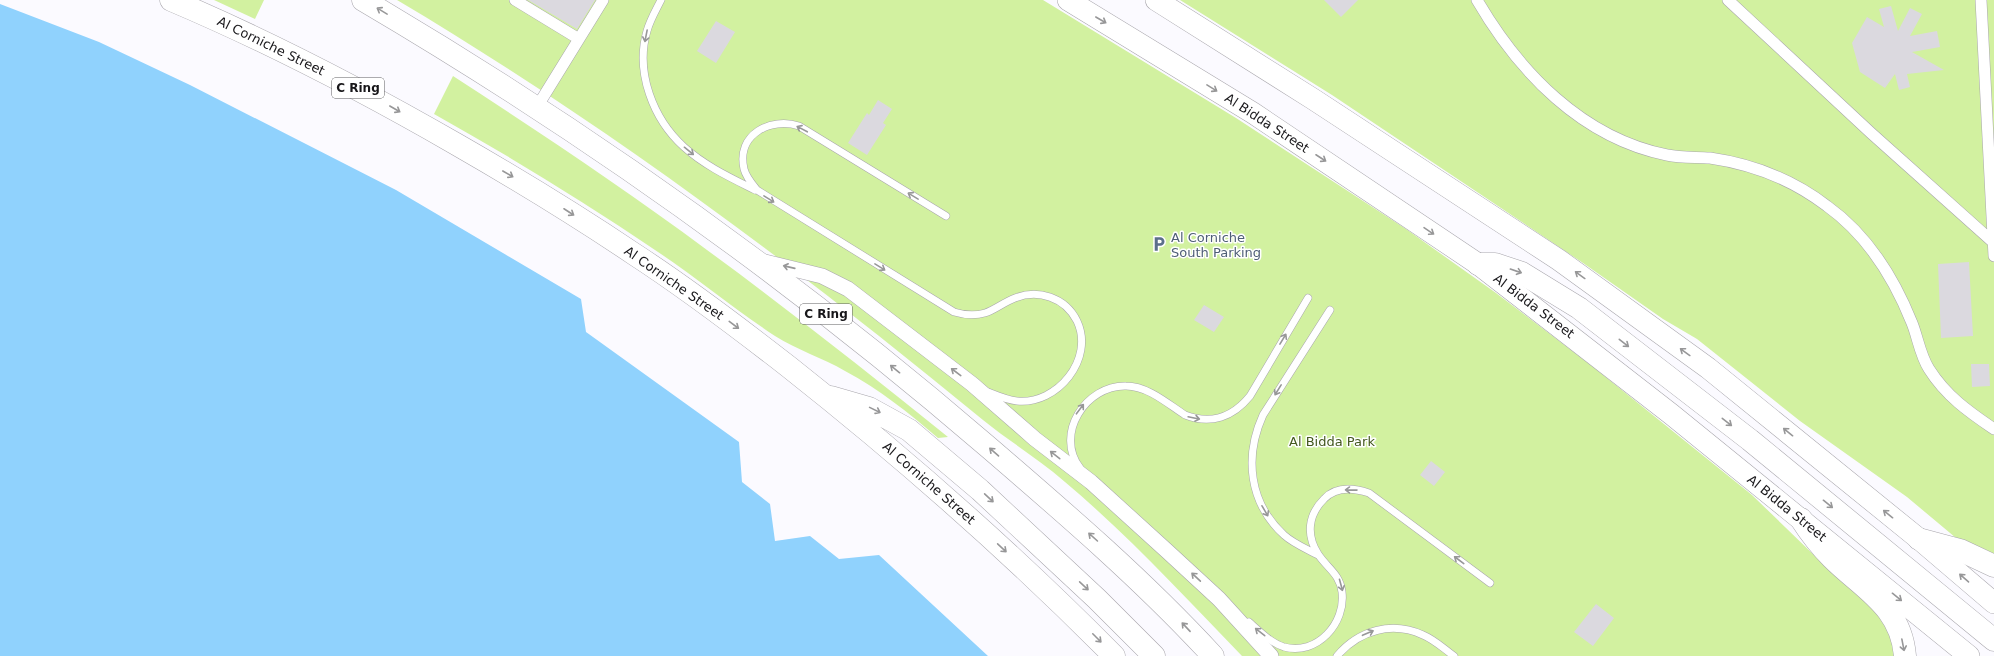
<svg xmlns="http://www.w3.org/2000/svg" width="1994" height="656" viewBox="0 0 1994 656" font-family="'DejaVu Sans',sans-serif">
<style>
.green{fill:#d2f1a0}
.water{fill:#90d2fd}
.building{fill:#dbd9df}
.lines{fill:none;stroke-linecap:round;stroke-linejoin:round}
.service-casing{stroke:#a8a6ac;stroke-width:8}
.pedestrian-casing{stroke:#a8a6ac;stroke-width:12}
.minor-casing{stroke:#a8a6ac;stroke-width:16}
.secondary-casing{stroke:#a8a6ac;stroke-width:22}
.primary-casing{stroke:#a8a6ac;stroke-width:23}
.trunk-casing{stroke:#a8a6ac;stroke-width:23}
.service{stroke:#fff;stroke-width:7}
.pedestrian{stroke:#fff;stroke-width:11}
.minor{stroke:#fff;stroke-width:15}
.secondary{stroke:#fff;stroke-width:21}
.primary{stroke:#fff;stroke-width:22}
.trunk{stroke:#fff;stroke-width:22}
.oneway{stroke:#979798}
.labels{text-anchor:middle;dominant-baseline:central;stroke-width:3;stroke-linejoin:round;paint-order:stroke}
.shield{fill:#fff;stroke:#5d5d5f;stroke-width:1}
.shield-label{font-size:12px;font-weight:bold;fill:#18171a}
.street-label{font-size:13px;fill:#18171a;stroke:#fff}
.service-label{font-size:13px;fill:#4e5e75;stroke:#fff;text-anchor:start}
.park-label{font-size:13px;fill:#455920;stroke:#fff}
</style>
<rect width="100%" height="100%" fill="#fbfaff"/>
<path class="green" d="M214,0H264L255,19Z
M397,0H1043L1236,118L1406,229L1496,293L1592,366L1752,495L1816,557L1883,614L1899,656H1242C1185,597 1128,535 1065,482C1039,459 1010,442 983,420C797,267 604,123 397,0Z
M1180,0H1994V561L1962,543L1907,497L1800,421L1697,339L1663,319L1583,263L1332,95Z
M453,76C539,132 625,189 707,250C789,310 869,373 948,437L938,438C909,413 879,389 845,371C823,358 797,350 775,336C734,309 696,277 655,250C583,201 509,156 434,114Z"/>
<path class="water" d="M0,4L99,42L190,85L396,190L581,299L586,332L739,442L742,482L770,504L775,541L810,536L839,559L879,555L988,656H0Z"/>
<path class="building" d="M528,0H595L577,29Z
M1324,0H1358L1341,17Z
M1891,6L1898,31L1910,8L1922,14L1910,36L1937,31L1940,47L1912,52L1944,70L1907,74L1910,87L1899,90L1895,74L1885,88L1860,72L1852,43L1867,17L1884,27L1879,9Z
M716,21L735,32L716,63L697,51Z
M878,100L892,109L883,123L886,125L867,155L848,143L867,113L869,115Z
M1969,262L1973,336L1941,338L1938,264Z
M1204,305L1224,317L1214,332L1194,320Z
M1971,364H1989L1990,386L1972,387Z
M1431,461L1445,472L1434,486L1420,475Z
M1596,604L1614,618L1593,646L1574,632Z"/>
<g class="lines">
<defs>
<path id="service" d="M661,0C656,10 650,20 647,31C635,72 653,119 684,147C705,166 731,178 755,190
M946,216L799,126C771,117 736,134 744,169C746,177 752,184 757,190L954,312C964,315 975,316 985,313C995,310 1004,302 1015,298C1038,289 1065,297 1077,321C1095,359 1057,405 1017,401C1007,400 998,396 988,392
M1080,468C1054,434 1086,385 1126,386C1148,386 1168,404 1185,415C1211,425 1233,417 1250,396L1308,298
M1318,555C1307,549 1294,544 1284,535C1249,503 1244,457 1263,415L1330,310
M1249,622C1259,631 1271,643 1284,647C1317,656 1346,623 1342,592C1340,574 1327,568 1318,554C1306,535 1308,515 1324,499C1336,486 1354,488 1369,493L1490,583
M1337,656C1359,630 1392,621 1423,635C1435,640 1444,649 1454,656"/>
<path id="pedestrian" d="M515,0L579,39
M1477,0C1519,72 1582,138 1667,155C1681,158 1695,157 1710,158C1752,164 1793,180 1827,206C1866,234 1894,278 1912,323C1918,338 1920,355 1929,369C1946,396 1969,412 1994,429
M1728,0L1871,133L1994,243
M1981,0L1994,256
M537,107L603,0"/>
<path id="minor" d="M761,261L822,276L848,289L972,384L1035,439L1091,482L1167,551L1219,599L1271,656"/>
<path id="secondary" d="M1068,0L1253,113L1478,264L1671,414L1969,656
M1156,0L1313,99L1559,260L1708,368L1919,539L1994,603"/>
<path id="primary" d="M1478,264H1495L1522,273L1579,308L1750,440L1994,640
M1801,519C1810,533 1820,546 1832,558C1863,589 1901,606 1905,656
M1919,539L1960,550L1994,566"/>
<path id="trunk" d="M171,0C270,42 364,91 456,144C517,179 576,215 634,254C688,289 739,328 789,367C903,457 1012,553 1114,656
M363,0C584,130 793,279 987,446C1065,513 1143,580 1213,656
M831,397L869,408L909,430L980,490L1097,599L1154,656"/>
</defs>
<use href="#service" class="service-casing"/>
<use href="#pedestrian" class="pedestrian-casing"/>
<use href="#minor" class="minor-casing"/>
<use href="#secondary" class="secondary-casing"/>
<use href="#primary" class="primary-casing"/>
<use href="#trunk" class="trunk-casing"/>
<use href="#service" class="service"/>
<use href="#pedestrian" class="pedestrian"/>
<use href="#minor" class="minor"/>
<use href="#secondary" class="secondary"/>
<use href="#primary" class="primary"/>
<use href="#trunk" class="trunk"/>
</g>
<defs><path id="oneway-shaft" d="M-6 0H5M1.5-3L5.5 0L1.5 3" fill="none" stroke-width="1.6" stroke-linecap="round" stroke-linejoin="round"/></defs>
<g class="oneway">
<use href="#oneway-shaft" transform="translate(382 11) rotate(-149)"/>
<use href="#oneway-shaft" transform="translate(1101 20) rotate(30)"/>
<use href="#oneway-shaft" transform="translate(646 36) rotate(101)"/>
<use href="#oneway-shaft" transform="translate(1212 88) rotate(32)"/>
<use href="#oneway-shaft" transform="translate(395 109) rotate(30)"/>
<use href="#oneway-shaft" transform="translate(802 129) rotate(-152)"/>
<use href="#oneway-shaft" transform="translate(689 151) rotate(39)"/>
<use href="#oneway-shaft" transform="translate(1321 158) rotate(33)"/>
<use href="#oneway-shaft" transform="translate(508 174) rotate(30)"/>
<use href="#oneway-shaft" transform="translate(913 196) rotate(-149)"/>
<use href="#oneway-shaft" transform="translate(769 199) rotate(32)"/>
<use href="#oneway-shaft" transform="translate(569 212) rotate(33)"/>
<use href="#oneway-shaft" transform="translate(1429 231) rotate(34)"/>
<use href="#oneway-shaft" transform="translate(789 267) rotate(-167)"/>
<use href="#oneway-shaft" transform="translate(880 267) rotate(32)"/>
<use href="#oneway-shaft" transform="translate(1516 271) rotate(19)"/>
<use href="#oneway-shaft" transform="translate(1580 275) rotate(-144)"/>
<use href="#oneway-shaft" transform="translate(734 325) rotate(37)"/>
<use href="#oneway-shaft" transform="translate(1283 339) rotate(-59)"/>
<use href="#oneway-shaft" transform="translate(1624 343) rotate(38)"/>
<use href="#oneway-shaft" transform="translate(1685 352) rotate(-144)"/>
<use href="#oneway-shaft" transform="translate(895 369) rotate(-141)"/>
<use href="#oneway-shaft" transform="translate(956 372) rotate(-143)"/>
<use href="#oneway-shaft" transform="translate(1278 390) rotate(122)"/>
<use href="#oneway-shaft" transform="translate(1080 409) rotate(-53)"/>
<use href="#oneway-shaft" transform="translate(875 410) rotate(26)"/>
<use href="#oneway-shaft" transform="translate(1194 418) rotate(12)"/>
<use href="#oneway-shaft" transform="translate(1727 422) rotate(38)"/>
<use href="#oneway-shaft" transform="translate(1788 432) rotate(-141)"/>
<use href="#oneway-shaft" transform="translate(994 452) rotate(-139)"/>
<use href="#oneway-shaft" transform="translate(1055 455) rotate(-142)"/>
<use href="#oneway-shaft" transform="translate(1351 490) rotate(-179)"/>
<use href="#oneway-shaft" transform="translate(989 498) rotate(43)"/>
<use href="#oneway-shaft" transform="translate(1828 504) rotate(39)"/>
<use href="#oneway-shaft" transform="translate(1265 511) rotate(60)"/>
<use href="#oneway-shaft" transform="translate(1888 514) rotate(-141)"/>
<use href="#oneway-shaft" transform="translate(1093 537) rotate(-138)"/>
<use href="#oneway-shaft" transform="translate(1002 548) rotate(43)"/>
<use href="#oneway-shaft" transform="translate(1459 560) rotate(-143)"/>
<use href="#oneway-shaft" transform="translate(1196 577) rotate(-137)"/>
<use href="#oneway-shaft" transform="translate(1964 578) rotate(-139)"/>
<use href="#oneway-shaft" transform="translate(1341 585) rotate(75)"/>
<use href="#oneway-shaft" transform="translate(1084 586) rotate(43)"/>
<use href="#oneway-shaft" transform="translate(1897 597) rotate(39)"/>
<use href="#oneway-shaft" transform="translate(1186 627) rotate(-133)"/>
<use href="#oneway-shaft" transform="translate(1260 632) rotate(-142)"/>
<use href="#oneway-shaft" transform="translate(1368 633) rotate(-23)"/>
<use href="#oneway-shaft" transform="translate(1097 638) rotate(45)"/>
<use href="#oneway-shaft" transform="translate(1903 645) rotate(79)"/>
</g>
<defs>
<symbol id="parking-bare" viewBox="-9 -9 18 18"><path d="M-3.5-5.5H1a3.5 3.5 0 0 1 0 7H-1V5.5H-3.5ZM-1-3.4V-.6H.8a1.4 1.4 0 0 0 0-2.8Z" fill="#5c6f8a" stroke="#fff" stroke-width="2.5" paint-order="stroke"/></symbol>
</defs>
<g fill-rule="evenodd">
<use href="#parking-bare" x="1148" y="233" width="22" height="22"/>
</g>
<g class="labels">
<g class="shield">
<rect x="332" y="78" width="52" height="20" rx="3"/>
<rect x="800" y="304" width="52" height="20" rx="3"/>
</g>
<g class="shield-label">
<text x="358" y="88">C Ring</text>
<text x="826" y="314">C Ring</text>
</g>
<g class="street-label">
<text transform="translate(271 46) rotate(26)">Al Corniche Street</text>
<text transform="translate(1267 123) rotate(33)">Al Bidda Street</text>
<text transform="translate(674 283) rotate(35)">Al Corniche Street</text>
<text transform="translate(1534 306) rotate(37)">Al Bidda Street</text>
<text transform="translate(929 483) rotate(41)">Al Corniche Street</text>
<text transform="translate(1787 508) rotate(39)">Al Bidda Street</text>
</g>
<g class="service-label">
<text x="1171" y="237">Al Corniche<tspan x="1171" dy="15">South Parking</tspan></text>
</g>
<g class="park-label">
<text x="1332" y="441">Al Bidda Park</text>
</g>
</g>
</svg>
